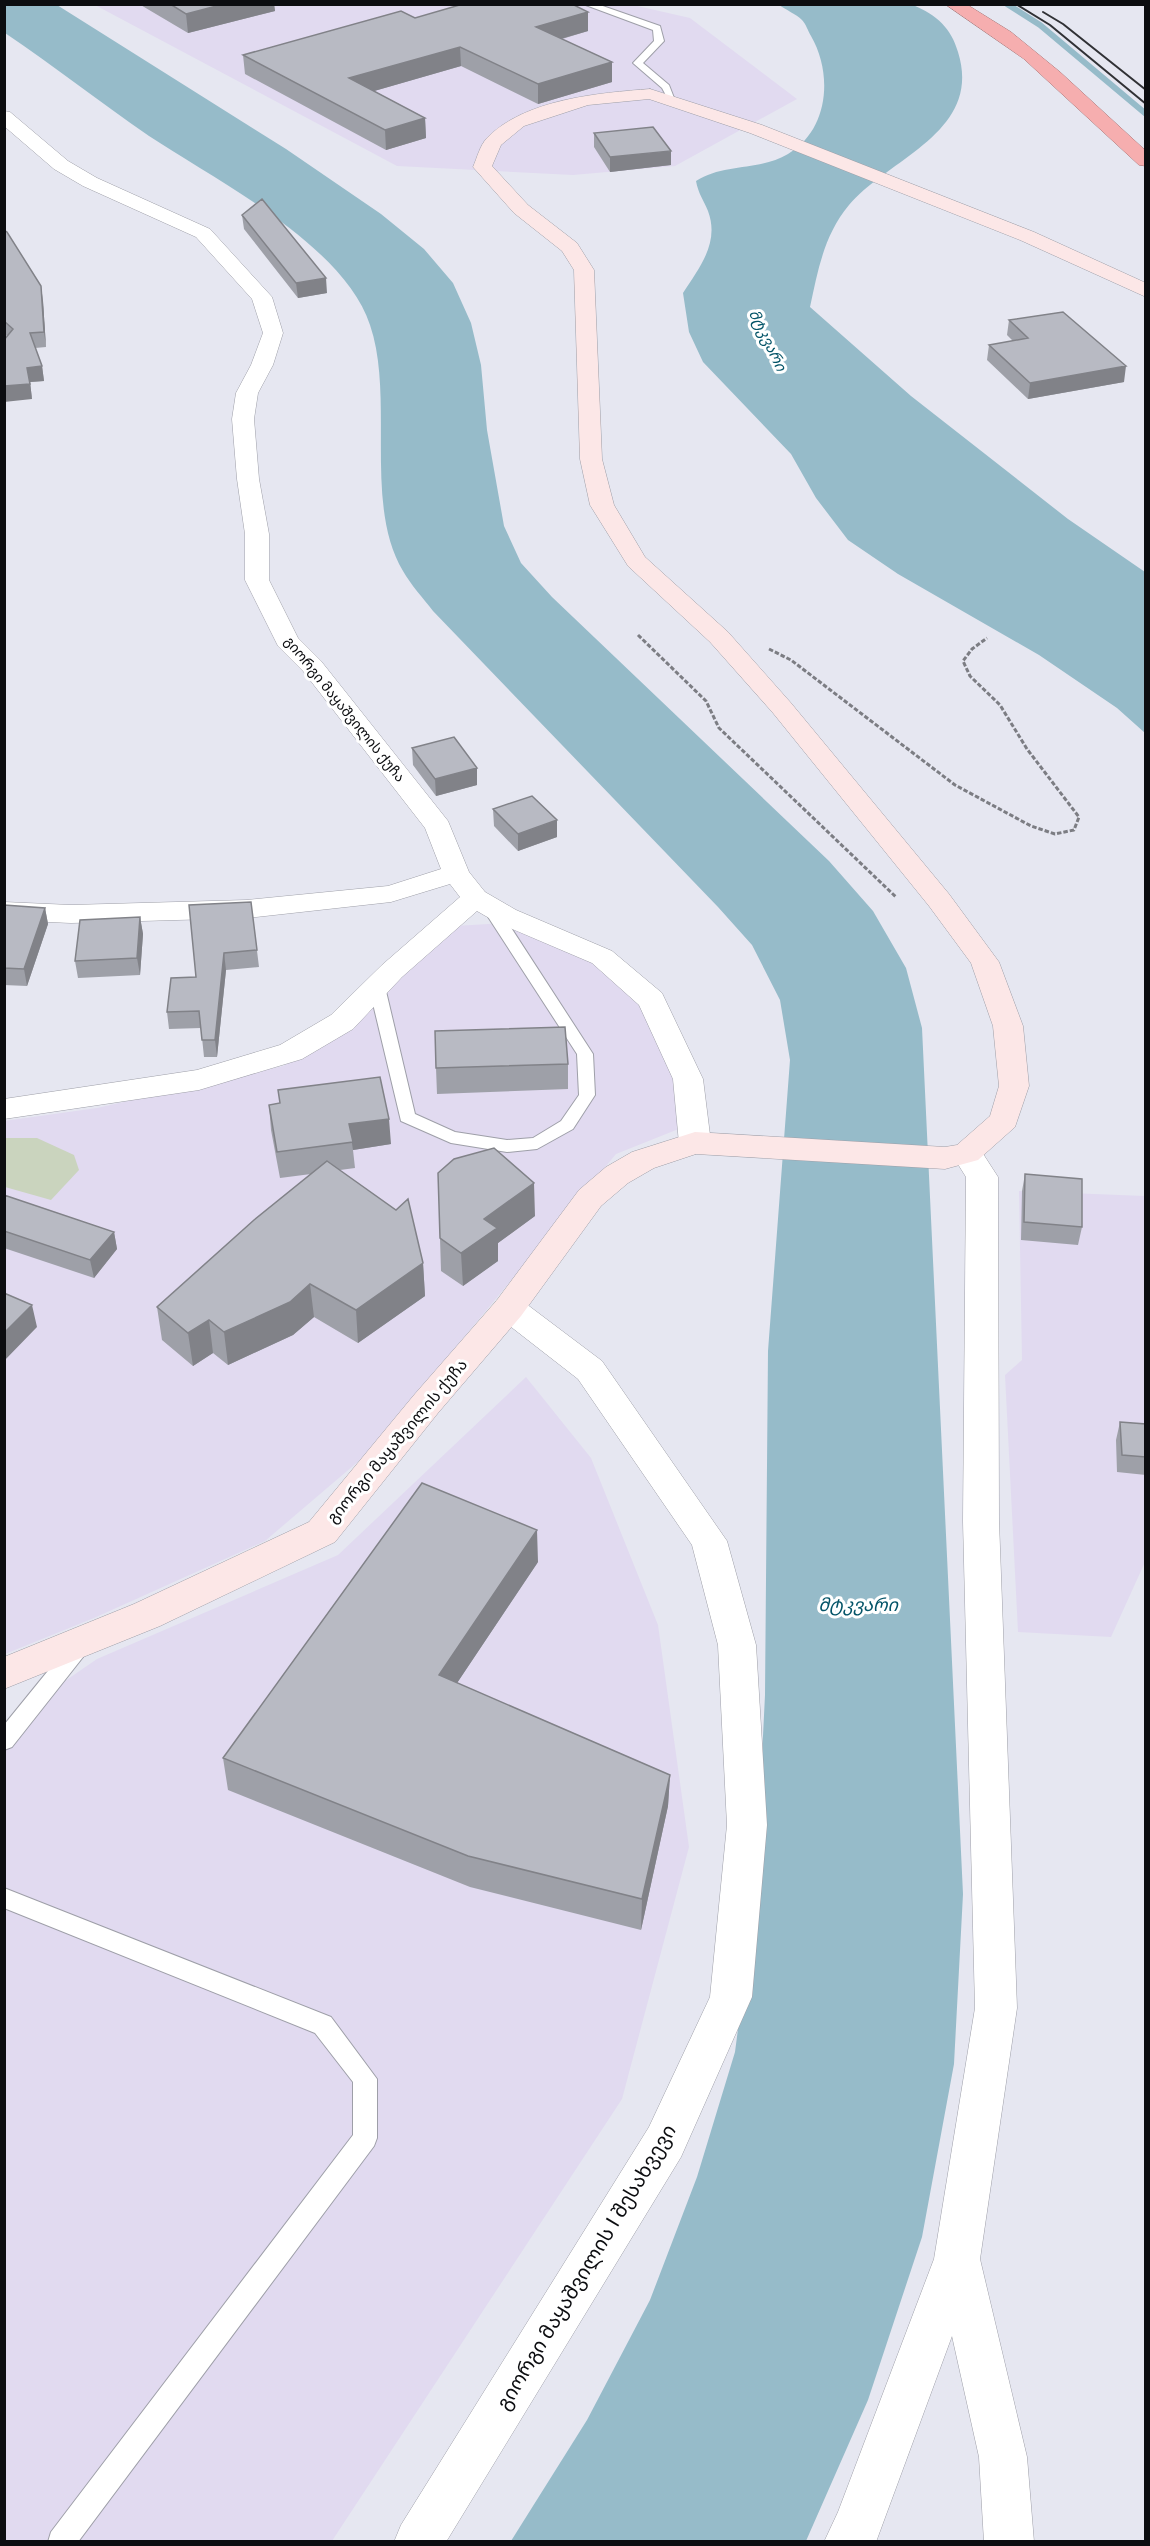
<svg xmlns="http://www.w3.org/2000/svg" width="1150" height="2546" viewBox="0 0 1150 2546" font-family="'Public Sans','Noto Sans Georgian',sans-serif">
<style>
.industrial{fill:#e1daf0}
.green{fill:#cad4be}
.water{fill:#96bbc9}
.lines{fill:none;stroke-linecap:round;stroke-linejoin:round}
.stream{stroke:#96bbc9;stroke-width:6}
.lane-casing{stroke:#9e9fa8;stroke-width:2}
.street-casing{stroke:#9e9fa8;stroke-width:1}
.secondary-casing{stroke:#9e9fa8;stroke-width:1}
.highway-casing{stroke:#a47677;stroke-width:1}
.path{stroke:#7c7d83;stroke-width:3;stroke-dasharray:4.5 2;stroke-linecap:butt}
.lane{fill:#fff;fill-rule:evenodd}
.street{fill:#fff;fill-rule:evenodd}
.secondary{fill:#fce7e7;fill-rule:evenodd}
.highway{fill:#f6aeaf;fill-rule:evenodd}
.rail{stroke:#303135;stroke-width:2}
.wall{fill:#9ea0a8}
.shaded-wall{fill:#818288}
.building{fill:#b8bac3;stroke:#818288;stroke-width:1.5}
.labels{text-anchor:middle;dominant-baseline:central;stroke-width:6;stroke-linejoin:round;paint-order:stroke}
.far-street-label{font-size:14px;fill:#0c0d10;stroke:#fff}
.far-water-label{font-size:15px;font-style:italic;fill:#045468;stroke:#fff}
.street-label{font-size:16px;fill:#0c0d10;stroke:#fff}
.water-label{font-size:18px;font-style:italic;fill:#045468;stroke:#fff}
.near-street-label{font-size:20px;fill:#0c0d10;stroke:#fff}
</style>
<rect width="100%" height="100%" fill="#e6e7f1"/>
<path class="industrial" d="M95,5H633L690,18L797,99L675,166L573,175L397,166Z
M505,923L592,957L645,999L678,1075L681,1128L616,1154L367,1454L265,1541L94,1618L5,1654L4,1121L97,1108L283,1066L337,1037L455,926Z
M1019,1191L1145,1196V1562L1111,1637L1018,1632L1005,1375L1022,1360Z
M526,1377L591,1458L658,1625L689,1847L622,2099L332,2541H5L4,1723L97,1659L338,1555Z"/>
<path class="green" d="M5,1138H37L74,1155L79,1170L51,1200L5,1187Z"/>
<path class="water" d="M4,5H57L286,149L381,214L424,249L453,283L471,323L481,365L487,430L504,526L521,563L552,597L829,861L873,911L906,968L922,1028L963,1894L954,2064L922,2237L868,2400L806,2541H511L587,2420L650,2300L697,2177L735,2052L755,1899L765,1695L768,1351L790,1060L780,1000L752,945L718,907L433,611C423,598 411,585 403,571C363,504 395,398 370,325C344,245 217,181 149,136C100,102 54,66 5,33Z
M779,5H913C937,15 951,28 958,52C983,132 889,158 849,205C824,235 818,270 810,307L911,396L1068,519L1145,572V733L1117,708L1039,655L898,574L848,540L816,498L791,454L703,362L689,332L683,293C699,268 720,243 708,211C704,201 698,193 696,181C724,163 760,171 788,154C829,130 833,74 811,36C808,31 806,24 802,20C796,14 786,10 779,5Z"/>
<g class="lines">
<path class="stream" d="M1007,4L1040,25L1146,114"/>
<defs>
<path id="lane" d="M583,4H597L660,26L664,41L643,63L669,85L676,103H670L662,88L633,63L654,41L653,30Z
M489,901L497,906L593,1054L595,1095L573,1129L537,1149L507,1152L451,1143L401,1121L369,987L377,982L385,987L415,1114L455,1132L507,1140L533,1138L561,1121L579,1095L577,1054L481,906Z
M80,1638L87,1640L90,1646L87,1652L12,1747L4,1750V1725L73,1640Z
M4,1888L331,2017L377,2079V2138L374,2146L78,2542H48L51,2532L353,2135V2082L315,2033L4,1908Z"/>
<path id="street" d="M4,111L10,112L68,161L97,178L210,229L272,297L283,333L273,365L258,393L254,419L259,479L269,534V580L298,638L321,661L448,821L469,872L485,892L516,910L612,951L662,993L703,1079L711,1143L706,1150L695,1154L684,1150L679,1143L673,1079L639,1005L592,963L496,922L477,911L402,977L353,1029L302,1059L199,1090L4,1119V1099L197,1070L280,1045L331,1015L382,965L460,897L450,884L391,902L247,918L71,923L4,920V902L71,905L247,900L388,886L441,869L425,828L303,671L278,646L245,580V534L237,479L232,419L236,393L251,365L263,333L252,299L196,237L83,186L54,169L4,126Z
M967,1142L978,1146L998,1177L999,1521L1017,2008L980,2259L1027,2457L1034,2542H984L979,2457L952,2336L876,2542H824L838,2512L934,2259L975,2008L963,1521L966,1177L951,1153L956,1146Z
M509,1296L521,1300L602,1361L727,1541L756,1645L767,1825L752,1997L681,2157L446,2542H394L401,2525L649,2127L710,1997L727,1825L718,1645L692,1545L578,1379L497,1316L492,1308L497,1300Z"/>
<path id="secondary" d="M650,89L762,125L1034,232L1146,283V297L1020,240L750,133L649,99L588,105L524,126L501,145L492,166L528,205L577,243L594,270L602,459L614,505L645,557L728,632L791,703L949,894L999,962L1023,1026L1029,1086L1015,1127L978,1160L945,1169L696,1154L654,1168L628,1183L601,1206L521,1316L438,1413L335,1542L160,1626L4,1689V1657L134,1604L309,1522L414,1395L497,1300L579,1190L606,1167L632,1152L695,1132L945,1147L957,1145L990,1116L999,1086L993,1026L971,963L929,906L773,713L710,642L628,566L590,505L580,459L574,270L562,251L514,213L473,167C477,158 480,145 487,138C525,99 599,93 650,89Z"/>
<path id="highway" d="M945,4H966L1011,32L1060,72L1146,151V166L1139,165L1024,59Z"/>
</defs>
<use href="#lane" class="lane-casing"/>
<use href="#street" class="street-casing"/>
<use href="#secondary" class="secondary-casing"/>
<use href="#highway" class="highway-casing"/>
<path class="path" d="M638,635L706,701L719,728L896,897
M769,649L791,660L955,785L1031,826L1055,834L1074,830L1079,817L1027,749L1000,705L970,676L963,661L972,649L987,638"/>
<use href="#lane" class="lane"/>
<use href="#street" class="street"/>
<use href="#secondary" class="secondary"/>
<use href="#highway" class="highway"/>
<path class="rail" d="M1016,4L1050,25L1146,104
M1043,12L1063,24L1146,90"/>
</g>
<path class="wall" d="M139,4H274L275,11L188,33Z
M588,12V31L562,39L612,62V82L538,104L461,66L374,91L425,118L426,138L386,150L245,74L243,55L415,18Z
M594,133L671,165L610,172L594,147Z
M242,215L327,293L298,298L244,229Z
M4,230L43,301L46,347L35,348L42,366L44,381L30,382L32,399L7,336L4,334Z
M1009,320L1124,382L1028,399L987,360L989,345L1013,341L1007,335Z
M412,748L477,768V785L436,796L413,765Z
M493,809L557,837L518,851L494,826Z
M251,902L259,967L226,970L217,1057H204L201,1028L169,1029L167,1012L196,977Z
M4,905L45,908L48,924L27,986L4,985Z
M140,917L143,934L140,975L78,978L75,961Z
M568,1064V1089L437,1094L436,1068Z
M278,1090L391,1144L353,1150L355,1168L340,1170L423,1263L425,1296L358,1343L314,1317L293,1335L228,1365L213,1353L193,1366L162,1340L157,1307L311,1174L280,1178L271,1130L269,1105L280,1103Z
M1025,1174L1082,1227L1078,1245L1021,1240L1022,1191Z
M4,1195L114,1232L117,1249L94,1278L4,1248Z
M535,1216L498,1243V1261L463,1286L441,1271L440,1238Z
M1120,1422L1146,1424V1475L1117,1472L1116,1440Z
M538,1562L457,1683L670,1775L668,1806L641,1930L470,1887L228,1790L223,1758Z"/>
<path class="shaded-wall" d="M224,4H274L275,11L188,33L186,14Z
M588,12V31L536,46V27Z
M460,47L461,66L350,98L349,78Z
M612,62V82L538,104V84Z
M425,118L426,138L386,150L385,130Z
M671,151V165L610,172V157Z
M326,278L327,293L298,298L296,283Z
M41,286L43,301L46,347L44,332Z
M42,366L44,381L30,382L32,399L4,402V386L27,368Z
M1126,366L1124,382L1028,399L1030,383Z
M477,768V785L436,796L435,779Z
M557,820V837L518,851V834Z
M45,908L48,924L27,986L24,969Z
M140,917L143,934L140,975L137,958Z
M224,953L226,970L217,1057L215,1040Z
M389,1119L391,1144L353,1150L349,1124Z
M534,1183L535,1216L498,1243V1261L463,1286L461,1253L484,1219Z
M114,1232L117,1249L94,1278L90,1260Z
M423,1263L425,1296L358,1343L356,1310Z
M310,1284L314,1317L293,1335L228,1365L224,1332Z
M32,1305L37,1327L4,1361V1333Z
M209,1320L213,1353L193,1366L188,1333Z
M537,1530L538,1562L441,1707L439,1675Z
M670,1775L668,1806L641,1930L642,1899Z"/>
<path class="building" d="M170,4H224L186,14Z
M463,4H572L588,12L536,27L612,62L538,84L460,47L349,78L425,118L385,130L243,55L401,11L415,18Z
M653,127L671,151L610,157L594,133Z
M262,199L326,278L296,283L242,215Z
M4,230L7,232L41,286L44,332L30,333L42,366L27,368L30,384L4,386V340L13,329L4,321Z
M1063,312L1126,366L1030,383L989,345L1028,338L1009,320Z
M454,737L477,768L435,779L412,748Z
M532,796L557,820L518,834L493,809Z
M251,902L257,950L224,953L215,1040H202L199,1011L167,1012L171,978L196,977L189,905Z
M4,905L45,908L24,969L4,968Z
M140,917L137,958L75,961L80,920Z
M565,1027L568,1064L436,1068L435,1031Z
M380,1077L389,1119L349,1124L353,1142L277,1152L269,1105L280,1103L278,1090Z
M494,1148L534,1183L484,1219L497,1228L461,1253L440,1238L438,1173L454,1159Z
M327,1161L396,1210L408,1199L423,1263L356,1310L310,1284L290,1302L224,1332L209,1320L188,1333L157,1307L254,1220Z
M1025,1174L1082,1179V1227L1024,1222Z
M4,1195L114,1232L90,1260L4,1231Z
M4,1293L32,1305L4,1333Z
M1120,1422L1146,1424V1457L1122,1455Z
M422,1483L537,1530L439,1675L670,1775L642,1899L468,1856L223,1758Z"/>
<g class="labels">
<g class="far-street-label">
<text transform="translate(345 709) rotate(51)">გიორგი მაყაშვილის ქუჩა</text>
</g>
<g class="far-water-label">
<text transform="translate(768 340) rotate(64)">მტკვარი</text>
</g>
<g class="street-label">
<text transform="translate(397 1441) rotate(-50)">გიორგი მაყაშვილის ქუჩა</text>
</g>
<g class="water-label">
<text x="858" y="1604">მტკვარი</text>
</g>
<g class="near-street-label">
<text transform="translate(586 2267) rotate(-59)">გიორგი მაყაშვილის I შესახვევი</text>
</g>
</g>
<rect width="1150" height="2546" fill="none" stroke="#0c0d10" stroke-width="12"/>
</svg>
